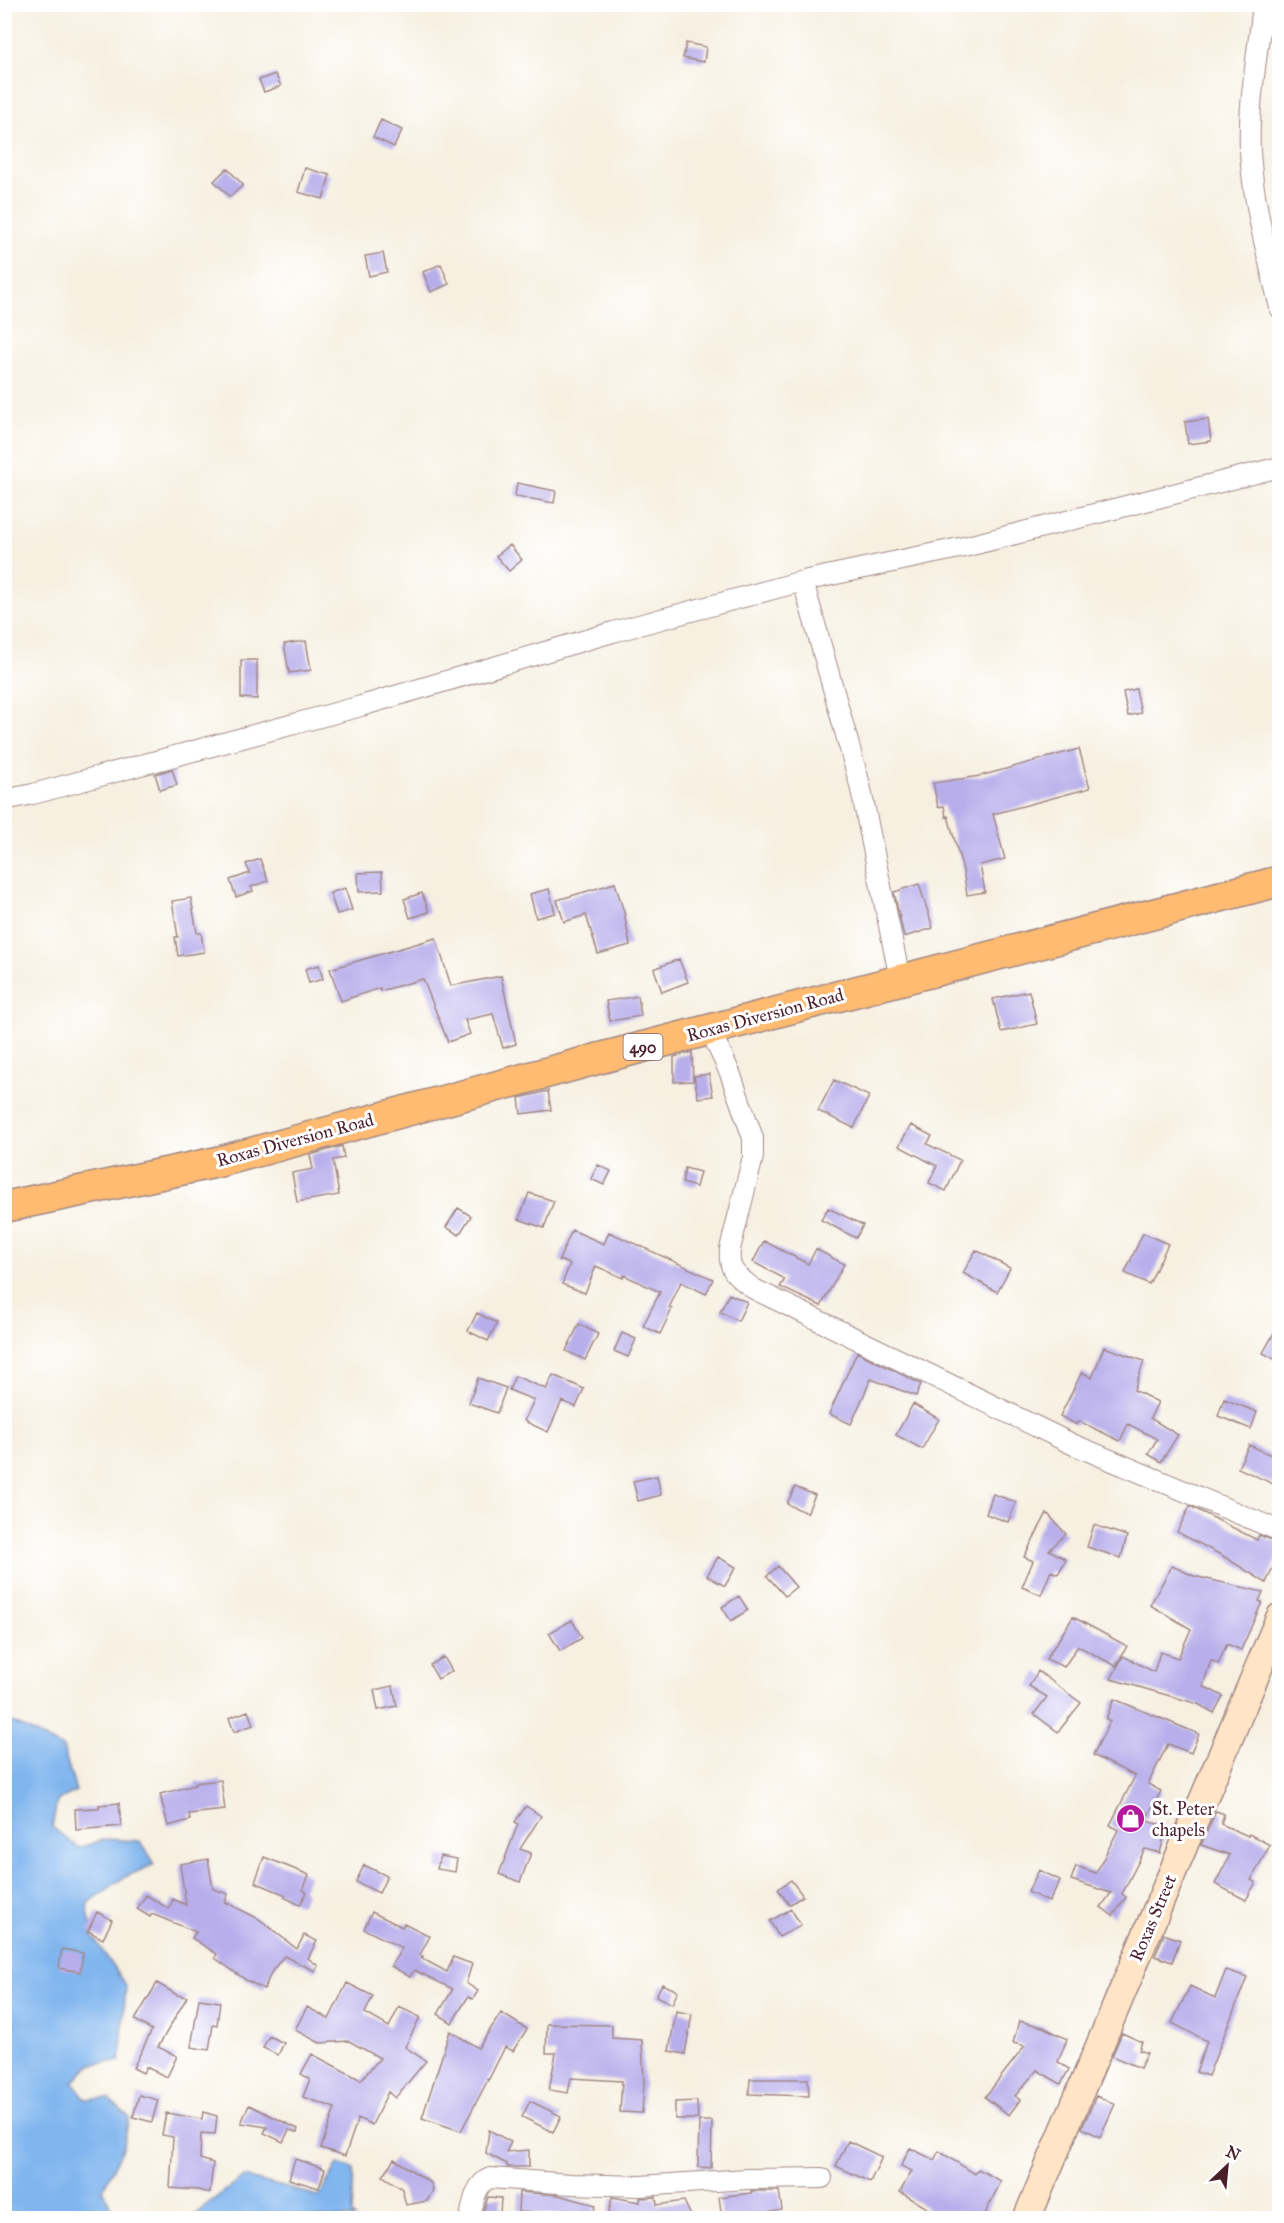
<svg xmlns="http://www.w3.org/2000/svg" width="1284" height="2223" viewBox="0 0 1284 2223" font-family="'IM FELL Great Primer',serif">
<style>
.water{fill:#80b5ee;stroke:#656a8c;stroke-width:1.5}
.building{fill:#b8aeeb}
.lines{fill:none;stroke-linecap:round;stroke-linejoin:round}
.minor-casing{stroke:#a08886;stroke-width:22}
.secondary-casing{stroke:#a08886;stroke-width:30}
.primary-casing{stroke:#a08886;stroke-width:33}
.minor{stroke:#fff;stroke-width:20}
.secondary{stroke:#ffe4c6;stroke-width:27}
.primary{stroke:#febb71;stroke-width:30}
.labels{text-anchor:middle;dominant-baseline:central;stroke-width:6;stroke-linejoin:round;paint-order:stroke}
.shield{fill:#fff;stroke:#80626b;stroke-width:1.5}
.shield-label{font-size:16px;font-weight:bold;fill:#4a1f2b}
.street-label{font-size:18px;fill:#4a1f2b;stroke:#fff}
.poi-label{font-size:18px;fill:#4a1f2b;stroke:#fff;text-anchor:start}
</style>
<rect width="100%" height="100%" fill="#fff"/>
<filter id="ink" filterUnits="userSpaceOnUse"><feTurbulence type="fractalNoise" baseFrequency=".0167" numOctaves="2"/><feDisplacementMap in="SourceGraphic" scale="12" xChannelSelector="R" yChannelSelector="G"/><feConvolveMatrix kernelMatrix="1 2 1 2 8 2 1 2 1" color-interpolation-filters="sRGB"/></filter>
<filter id="wash" filterUnits="userSpaceOnUse"><feTurbulence type="fractalNoise" baseFrequency=".008" numOctaves="4" result="noise"/><feDisplacementMap in="SourceGraphic" scale="24" xChannelSelector="R" yChannelSelector="G"/><feGaussianBlur stdDeviation="1.35" result="paint"/><feColorMatrix in="noise" values="0 0 0 0 0 0 0 0 0 0 0 0 0 0 0 0 0 1.4 0 .05"/><feComposite in="paint" operator="in"/></filter>
<g filter="url(#wash)">
<rect width="100%" height="100%" fill="#f7f0e1"/>
<path class="water" d="M5,1721L15,1723L63,1748L76,1791L57,1801L52,1827L78,1848L106,1839L140,1841L155,1864L123,1878L87,1904L93,1937L126,1985L120,2061L92,2064L73,2082L86,2099H109L129,2117L123,2148L103,2189L114,2216L119,2218H5V2188L8,2187L4,2176Z
M338,2164L354,2169L352,2215L355,2218H192L207,2204L244,2177L319,2196Z"/>
<g id="blocks">
<path class="building" d="M686,43L706,47L704,62L683,58Z
M275,74L281,86L264,92L259,80Z
M381,120L402,130L394,147L373,137Z
M227,168L243,185L230,197L214,181Z
M305,168L330,175L323,199L298,192Z
M383,253L387,272L369,276L365,256Z
M441,264L449,284L431,292L423,272Z
M1208,419L1211,441L1188,444L1185,422Z
M517,483L556,491L554,503L515,496Z
M510,545L522,560L509,571L496,556Z
M306,641L311,670L289,673L284,644Z
M241,660H257V699L241,698Z
M1136,689L1141,713L1128,716L1123,692Z
M1079,749L1090,788L993,814L1005,859L980,865L985,892L967,895L963,870L948,816L946,817L944,806L938,807L933,783L980,776Z
M172,769L177,785L160,790L155,774Z
M260,859L268,881L251,887L253,891L236,897L230,880L250,873L246,864Z
M382,872L383,891L359,892L358,873Z
M615,883L624,912L630,945L598,954L586,915L564,922L557,900Z
M919,884L933,928L904,937L894,892Z
M345,888L352,910L337,914L330,893Z
M549,889L555,913L536,918L530,894Z
M422,893L429,912L410,918L404,899Z
M191,898L197,933H201L204,952L178,956L175,937H178L172,901Z
M436,938L451,986L501,976L516,1044L503,1048L493,1014L465,1020L470,1034L448,1042L423,979L380,991V988L341,1001L330,969Z
M679,959L688,982L662,992L654,969Z
M319,965L323,979L309,983L305,969Z
M1029,991L1037,1024L1001,1032L993,999Z
M638,996L641,1016L610,1021L606,1001Z
M692,1052L693,1081L674,1082V1057Z
M709,1074L713,1096L698,1098L694,1076Z
M834,1080L869,1096L854,1128L818,1111Z
M548,1091L551,1110L521,1114L519,1098Z
M911,1125L932,1136L927,1144L960,1160L946,1191L929,1183L937,1166L899,1146Z
M342,1146L344,1158L333,1160L339,1195L297,1202L292,1173L313,1169L310,1155Z
M598,1165L611,1171L604,1185L591,1179Z
M685,1168L700,1172L696,1187L682,1183Z
M529,1193L554,1201L544,1228L519,1219Z
M458,1208L471,1216L459,1235L446,1227Z
M828,1208L863,1225L856,1238L821,1220Z
M572,1230L604,1244L609,1232L713,1279L706,1294L681,1282L669,1308L672,1309L660,1334L643,1326L660,1292L624,1275L623,1278L596,1266L585,1293L562,1284L570,1264L559,1260Z
M1143,1233L1168,1244L1149,1284L1125,1273Z
M764,1241L808,1264L816,1249L844,1264L821,1306L780,1287L785,1279L753,1262Z
M976,1250L1010,1268L997,1292L963,1273Z
M729,1294L747,1302L738,1321L720,1312Z
M477,1313L497,1323L488,1341L468,1331Z
M1280,1322V1362L1263,1353Z
M579,1324L598,1334L585,1360L566,1351Z
M622,1333L636,1339L628,1357L614,1351Z
M1104,1347L1144,1361L1134,1390L1158,1402L1150,1418L1178,1435L1161,1462L1148,1454L1157,1439L1128,1424L1120,1441L1079,1421L1077,1425L1060,1416L1082,1372L1092,1378Z
M857,1352L921,1384L916,1396L871,1379L851,1424L829,1414Z
M553,1375L584,1389L576,1407L562,1401L548,1432L524,1421L534,1400L509,1390L515,1376L546,1389Z
M478,1378L506,1388L497,1413L469,1403Z
M1224,1399L1257,1412L1251,1429L1218,1416Z
M913,1404L939,1419L922,1449L896,1435Z
M1249,1445L1280,1459V1487L1238,1468Z
M657,1476L661,1495L638,1501L633,1481Z
M795,1487L815,1495L807,1513L787,1504Z
M993,1494L1016,1502L1008,1522L986,1514Z
M1190,1506L1257,1540L1259,1535L1280,1543V1552L1266,1583L1223,1556L1177,1532Z
M1047,1513L1066,1534L1049,1550L1066,1559L1058,1574L1051,1571L1041,1595L1022,1587L1033,1561L1024,1557Z
M1094,1525L1127,1536L1121,1558L1087,1547Z
M718,1557L736,1567L725,1586L707,1576Z
M778,1566L796,1587L785,1596L767,1576Z
M1172,1566L1194,1576L1263,1592L1259,1601L1262,1602L1241,1650L1227,1644L1218,1664L1211,1660L1203,1686L1223,1696L1214,1713L1198,1704L1111,1679L1123,1656L1154,1672L1160,1652L1178,1658L1191,1629L1150,1605Z
M739,1596L748,1610L731,1621L722,1607Z
M1073,1617L1127,1646L1116,1666L1078,1646L1064,1667L1046,1659Z
M572,1620L582,1638L560,1651L549,1633Z
M444,1657L452,1671L438,1679L430,1665Z
M1038,1671L1081,1703L1058,1732L1034,1714L1047,1697L1029,1686Z
M393,1686L397,1706L378,1710L374,1690Z
M1114,1699L1199,1734L1191,1753L1168,1744L1148,1784L1161,1791L1145,1821L1167,1826L1160,1853L1145,1849L1122,1894L1126,1897L1113,1916L1101,1907L1111,1893L1071,1880L1076,1866L1096,1873L1118,1830L1110,1825L1135,1776L1093,1755L1110,1721L1106,1719Z
M248,1711L253,1725L234,1732L229,1718Z
M221,1780L225,1810L189,1814L190,1820L168,1826L160,1794L195,1785V1783Z
M119,1803L121,1826L76,1830L75,1809L99,1808V1805Z
M526,1806L541,1816L520,1849L531,1853L520,1882L499,1874L518,1824L515,1822Z
M1216,1811L1224,1814L1221,1824L1248,1836L1249,1834L1270,1845L1251,1880L1256,1882L1246,1900L1215,1884L1230,1855L1201,1845Z
M440,1856L457,1859L455,1872L437,1869Z
M264,1857L309,1875L303,1890L307,1892L300,1905L284,1897L286,1895L255,1882Z
M208,1859L213,1889L228,1894L225,1902L259,1919L297,1949L304,1935L317,1941L308,1958L318,1966L315,1971L284,1956L272,1971L264,1989L246,1980L215,1958L217,1954L192,1938L196,1932L152,1914L150,1917L137,1909L146,1895L169,1909L173,1899L186,1905L180,1864Z
M364,1865L387,1876L379,1893L356,1882Z
M1039,1870L1060,1880L1049,1902L1028,1892Z
M791,1880L803,1896L789,1905L778,1889Z
M791,1909L801,1925L779,1937L770,1921Z
M97,1912L112,1920L103,1939L88,1931Z
M372,1912L402,1927L404,1923L430,1936L420,1955L423,1956L421,1958L447,1972L453,1957L472,1964L466,1983L478,1991L473,1999L468,1997L452,2023L438,2014L453,1989L414,1970L410,1977L391,1966L402,1948L364,1929Z
M1164,1934L1180,1940L1172,1962L1155,1956Z
M62,1949L83,1953L80,1972L59,1968Z
M1226,1970L1247,1977L1208,2076L1196,2072L1207,2041L1172,2023L1190,1986L1215,1998Z
M157,1983L177,1995L187,1997L158,2047L177,2056L167,2077L146,2067L143,2073L133,2068L152,2030L135,2020Z
M347,1983L373,1996L365,2013L389,2027L399,2007L420,2017L405,2047L426,2061L395,2098L388,2092L372,2125L358,2118L345,2156L321,2148L335,2108L303,2097L310,2079L301,2074L312,2054L361,2080L380,2058L349,2041L320,2043L295,2030L307,2007L329,2019Z
M662,1984L678,1991L672,2004L656,1996Z
M199,1999L220,2002L217,2025H213L209,2050L191,2047Z
M676,2011L692,2014L685,2054L669,2051Z
M501,2013L527,2029L513,2051L505,2047L489,2079H487L488,2080L461,2131L422,2118L450,2031L478,2048Z
M1019,2021L1043,2027L1067,2039L1058,2062L1069,2069L1061,2084L1037,2070L1015,2096L1020,2100L1009,2115L985,2097L1025,2046L1013,2043Z
M547,2024L612,2025V2038L642,2040L644,2084L642,2113L620,2112L622,2081L571,2078L568,2093L549,2090L556,2053H546Z
M1122,2033L1142,2042L1139,2050L1147,2053L1140,2068L1112,2056Z
M269,2036L284,2043L278,2055L263,2048Z
M750,2079H808L809,2096L749,2094Z
M139,2095L158,2100L152,2122L133,2117Z
M1096,2096L1115,2104L1100,2137L1082,2128Z
M530,2101L561,2116L553,2132L522,2117Z
M697,2101L698,2119H675V2102Z
M249,2105L298,2129L297,2132L289,2130L283,2142L264,2133L267,2127L241,2123Z
M203,2112L217,2116L215,2134L201,2133L200,2159L213,2163L210,2193L198,2190L170,2188L173,2137L162,2135L166,2113L202,2119Z
M699,2121H712L711,2168L698,2167Z
M489,2130L511,2142L506,2152L529,2150V2167H507V2164L486,2153Z
M848,2141L882,2157L870,2182L836,2166Z
M910,2148L934,2160L939,2151L975,2174L978,2169L1001,2181L983,2218H944L900,2192L912,2171L901,2166Z
M295,2159L325,2169L319,2188L289,2179Z
M394,2159L431,2183L433,2190L427,2201L406,2205L402,2189L383,2176Z
M751,2191H779L782,2210L741,2218H722L719,2197L752,2193Z
M519,2192L558,2195L596,2205L592,2218H563L564,2215L518,2212Z
M488,2197L501,2198L500,2214L483,2212Z
M612,2197L640,2202V2198L656,2197L657,2205L684,2201L692,2218L608,2217Z"/>
</g>
</g>
<g filter="url(#ink)">
<use href="#blocks" fill-opacity="0" stroke="#a08886" stroke-width="1.5"/>
<g class="lines">
<defs>
<path id="minor" d="M1263,4C1258,52 1248,102 1250,151C1253,204 1268,257 1280,308
M803,581L860,785L900,979
M4,800L33,794L361,706L613,632L803,581L964,547L1280,467
M710,1030L730,1073L753,1138V1157L730,1249C728,1272 736,1275 754,1289L1072,1444L1280,1531
M470,2218C473,2204 475,2184 490,2178L571,2184L640,2186L747,2179L822,2178"/>
<path id="secondary" d="M1027,2218L1280,1617"/>
<path id="primary" d="M4,1207L218,1162L597,1059L1280,881"/>
</defs>
<use href="#minor" class="minor-casing"/>
<use href="#secondary" class="secondary-casing"/>
<use href="#primary" class="primary-casing"/>
<use href="#minor" class="minor"/>
<use href="#secondary" class="secondary"/>
<use href="#primary" class="primary"/>
</g>
</g>
<defs>
<symbol id="shop-disc" viewBox="-11 -11 22 22"><circle r="9.5" fill="#b5179e" stroke="#fff"/><path d="M-5-2.5h2.3a2.7 3.5 0 0 1 5.4 0H5L5.5 6h-11ZM-1.5-2.5h3a1.5 2.3 0 0 0-3 0Z" fill="#fff"/></symbol>
</defs>
<g fill-rule="evenodd">
<use href="#shop-disc" x="1114" y="1802" width="33" height="33"/>
</g>
<g class="labels">
<rect class="shield" x="623.5" y="1034" width="39" height="26" rx="4.5"/>
<g class="shield-label">
<text x="643" y="1047">490</text>
</g>
<g class="street-label">
<text transform="translate(765 1015) rotate(-15)">Roxas Diversion Road</text>
<text transform="translate(295 1140) rotate(-15)">Roxas Diversion Road</text>
<text transform="translate(1153 1918) rotate(-67)">Roxas Street</text>
</g>
<g class="poi-label">
<text x="1152" y="1809">St. Peter<tspan x="1152" dy="21">chapels</tspan></text>
</g>
</g>
<rect width="1284" height="2223" fill="none" stroke="#fff" stroke-width="24"/>
<g transform="translate(1227 2166) rotate(26)" stroke="#ffffff" stroke-width="4.5" paint-order="stroke">
<path d="M0-4.5L10 22L0 15L-10 22Z" fill="#4a1f2b"/>
<text y="-9" font-size="16" font-weight="bold" text-anchor="middle" fill="#4a1f2b">N</text>
</g>
</svg>
